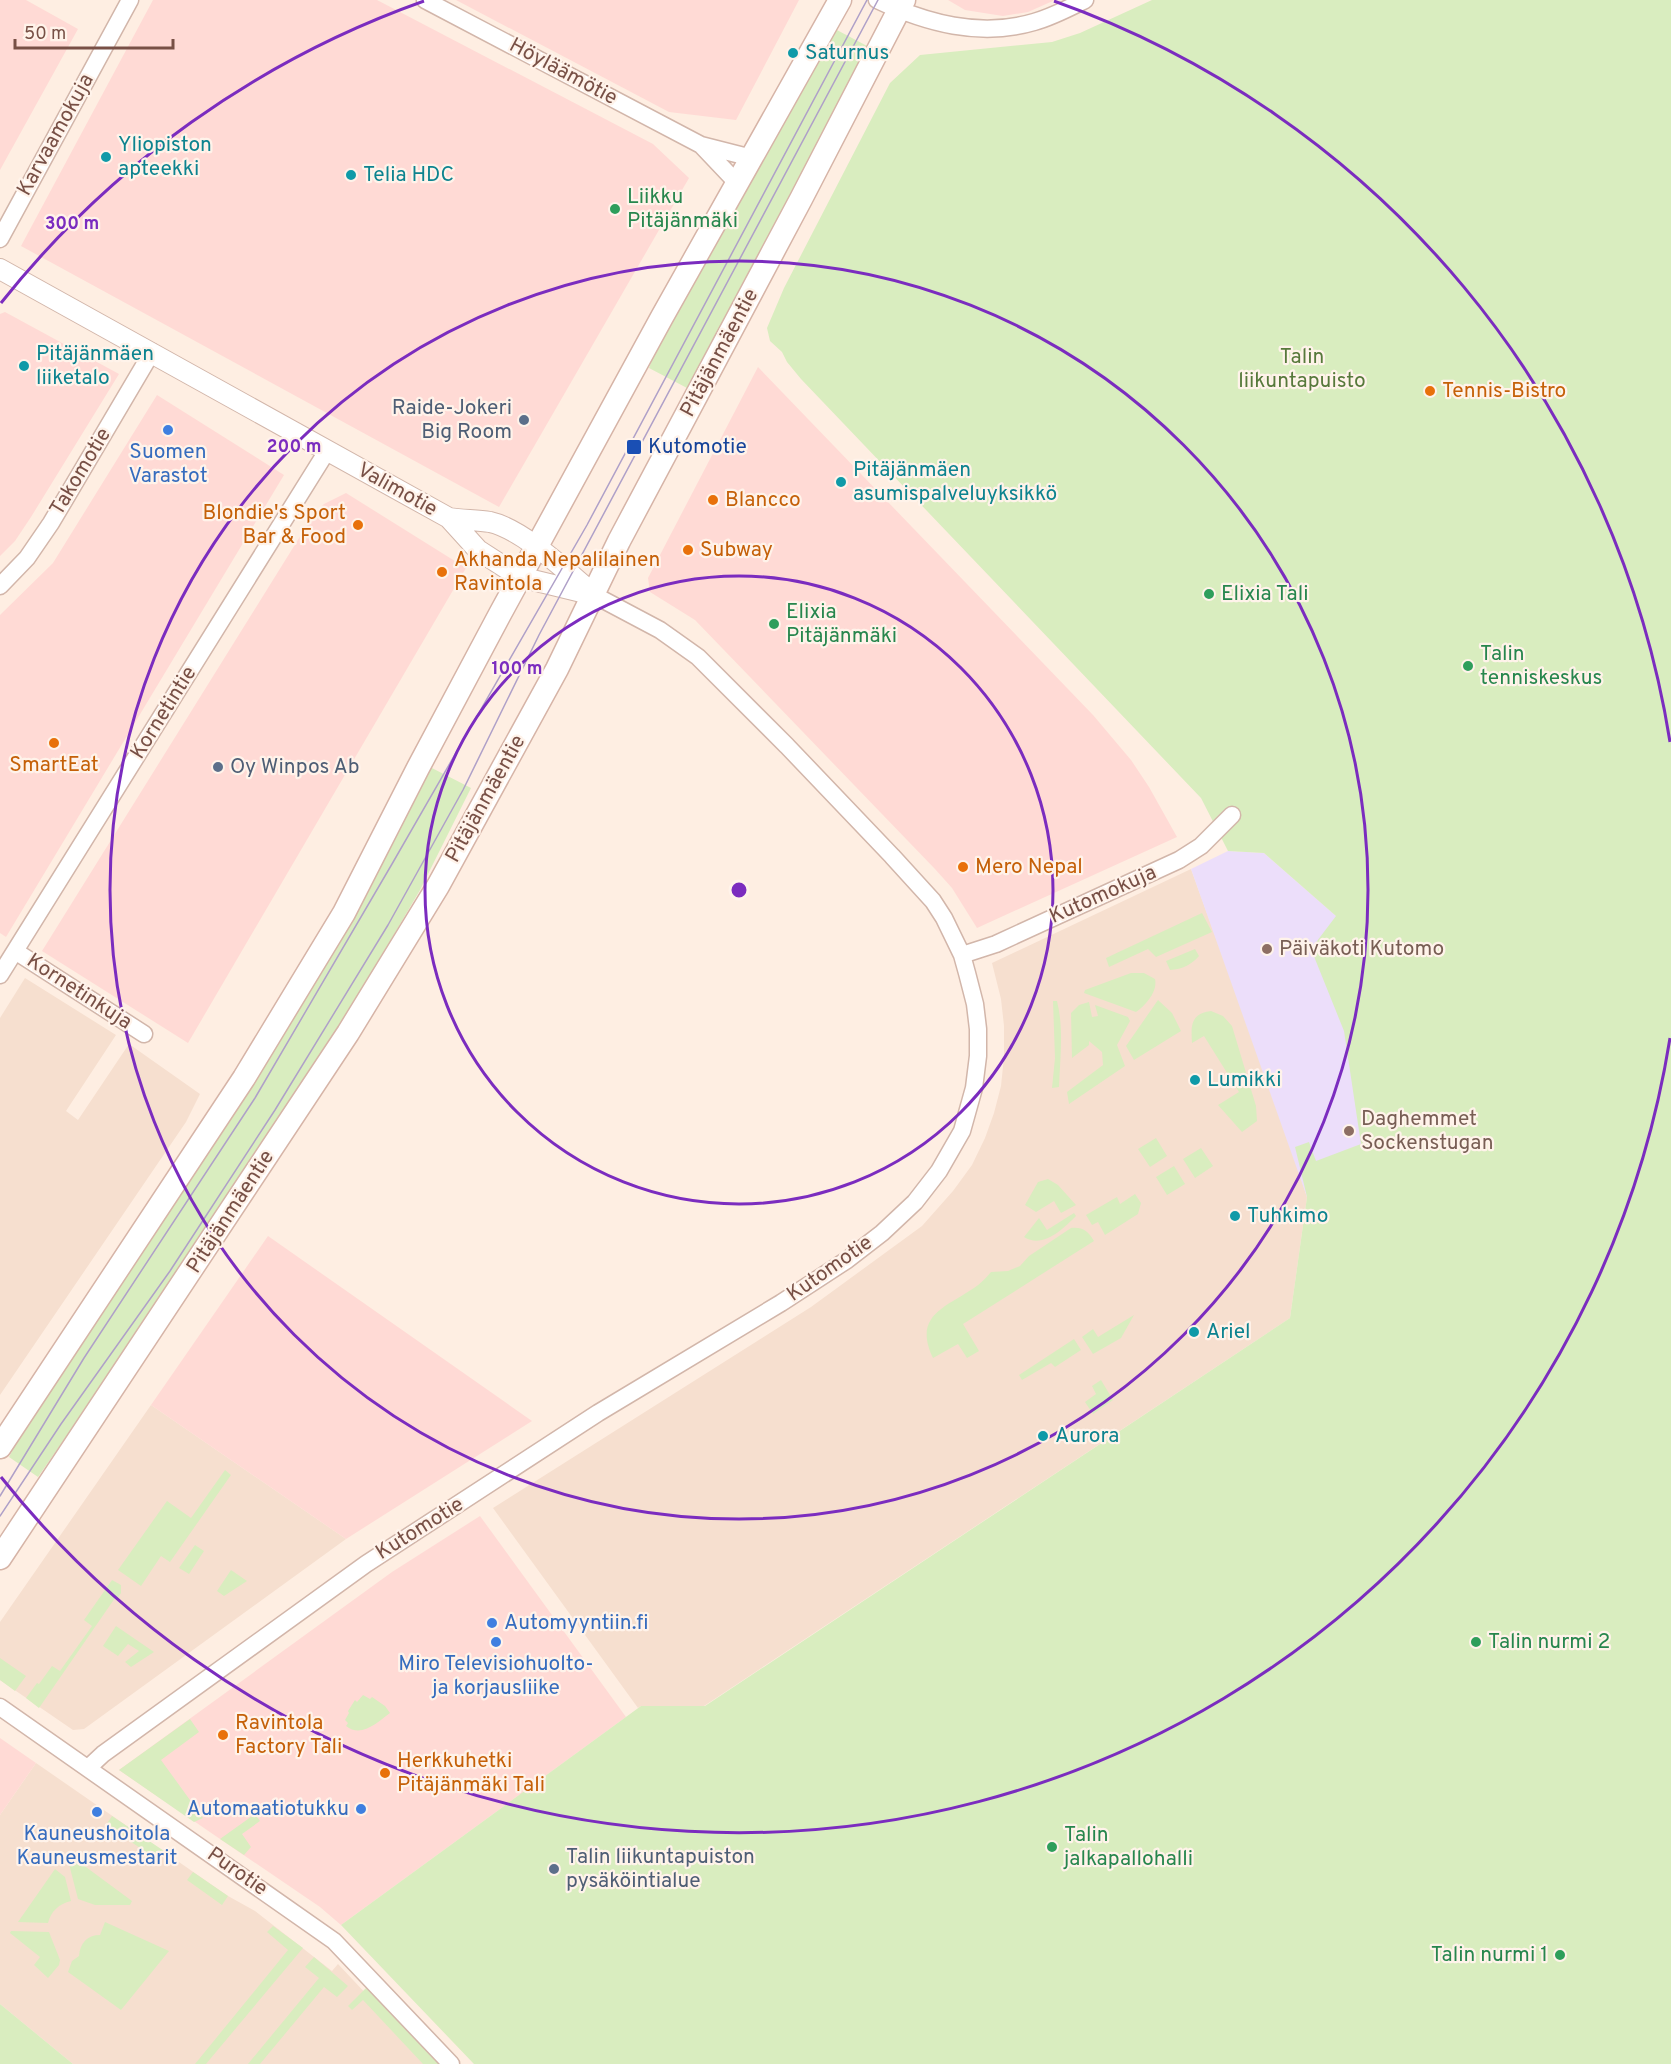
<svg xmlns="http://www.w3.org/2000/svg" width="1671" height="2064" viewBox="0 0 1671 2064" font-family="Overpass,sans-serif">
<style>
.residential{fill:#f6dfcf}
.commercial{fill:#ffdad5}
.education{fill:#ecdefa}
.green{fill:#d9edbf}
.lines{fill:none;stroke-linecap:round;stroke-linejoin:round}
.minor-casing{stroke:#d2b6aa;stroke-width:19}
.tertiary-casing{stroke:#d2b6aa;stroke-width:22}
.secondary-casing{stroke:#d6b4a7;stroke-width:25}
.minor{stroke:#fff;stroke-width:16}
.tertiary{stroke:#fff;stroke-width:20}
.secondary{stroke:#fff;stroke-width:22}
.tram{stroke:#afa0c8;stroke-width:1.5}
.ring{fill:none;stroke:#7b2cbf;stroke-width:3}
.culture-dot{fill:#0f9aa8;stroke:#fff3ea;stroke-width:2}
.leisure-dot{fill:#2e9e5b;stroke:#fff3ea;stroke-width:2}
.food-dot{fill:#e8710a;stroke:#fff3ea;stroke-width:2}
.service-dot{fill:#5c6f8a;stroke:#fff3ea;stroke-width:2}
.shop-dot{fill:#3f7fe0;stroke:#fff3ea;stroke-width:2}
.transit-dot{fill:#1a4fb4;stroke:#fff3ea;stroke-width:2}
.education-dot{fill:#8d6e63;stroke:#fff3ea;stroke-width:2}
.labels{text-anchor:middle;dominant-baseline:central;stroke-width:4.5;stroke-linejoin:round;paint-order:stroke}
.culture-label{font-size:21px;fill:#0d838f;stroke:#fff3ea;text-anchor:start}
.street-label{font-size:21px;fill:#785046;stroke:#fff3ea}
.leisure-label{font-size:21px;fill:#27864d;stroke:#fff3ea;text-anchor:start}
.park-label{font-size:21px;fill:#57793b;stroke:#fff3ea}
.food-label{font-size:21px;fill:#c56008;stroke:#fff3ea;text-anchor:start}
.service-label{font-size:21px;fill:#4e5e75;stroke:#fff3ea;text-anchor:start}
.transit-label{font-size:21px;fill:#164399;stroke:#fff3ea;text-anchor:start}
.shop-label{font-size:21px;fill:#366cbe;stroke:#fff3ea}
.education-label{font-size:21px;fill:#785e54;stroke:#fff3ea;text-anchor:start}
.centre{fill:#7b2cbf;stroke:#fff3ea;stroke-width:3}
.ring-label{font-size:18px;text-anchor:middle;font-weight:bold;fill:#7b2cbf;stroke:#fff3ea;stroke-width:4.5;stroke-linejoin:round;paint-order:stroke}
</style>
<rect width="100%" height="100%" fill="#feeee2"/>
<path class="residential" d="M1191,869L1284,1126L1307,1197L1290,1318L704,1706H641L638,1708L493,1508L811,1307L922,1226L953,1191L972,1165L985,1138L994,1113L1001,1086L1004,1057V1026L1001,999L992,963Z
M25,978L116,1035L66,1111L78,1120L129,1044L200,1094L186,1122L0,1395V1018Z
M151,1405L346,1539L84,1729L73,1730L0,1680V1622Z
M36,1763L228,1896L255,1911L332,1971L338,1964L432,2064H73L0,2004V1815Z"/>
<path class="commercial" d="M0,0H26L78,29L0,170Z
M153,0H377L653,144L689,178L499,507L21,246Z
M456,0H799L736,120L669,112Z
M948,0H1055L1028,12L1003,16L965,10Z
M5,312L119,374L31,517L15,541L0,556V314Z
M758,367L1093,715L1131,760L1149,787L1177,837L977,928L952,888L935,869L695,620L650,592L648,578Z
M157,395L284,475L6,937L0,933V615L53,563Z
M346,493L466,568L188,1043L42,951L314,514L324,504Z
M268,1236L532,1421L346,1539L151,1405Z
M480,1516L626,1717L341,1925L320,1907L119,1770L392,1572Z
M0,1738L36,1763L0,1815Z"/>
<path class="education" d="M1228,851L1264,853L1374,949L1486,1147L1307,1197L1191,869Z"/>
<path class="green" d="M1152,0H1671V2064H474L341,1925L641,1706H705L1290,1318L1307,1197L1295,1147L1309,1142L1316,1161L1361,1144L1344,1031L1311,949L1336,916L1264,853L1228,851L1201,798L801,379L787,362L782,352L770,341L767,328L784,288L890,83L920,55L1052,42L1080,33Z
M835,29L869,47L795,191L687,388L649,368L659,341Z
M428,766L471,788L420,890L354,1003L282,1117L129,1346L38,1477L9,1457L29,1420Z
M1202,913L1212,932L1156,957L1148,949L1109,967L1106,958Z
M1195,949L1199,956C1191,965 1183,969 1170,970L1166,961Z
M1131,973H1144L1155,979C1158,991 1146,1005 1136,1012L1084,993L1085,990Z
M1158,1000L1172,1013L1181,1031L1134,1060L1126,1046Z
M1053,1001H1057C1064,1029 1060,1059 1059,1087L1052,1088L1055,1058Z
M1089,1002L1092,1017L1098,1016L1095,1005L1128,1017L1130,1021L1117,1045L1125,1066L1069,1104L1067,1092L1103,1065L1102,1052L1089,1041V1045L1072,1058L1071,1013L1079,1005Z
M1211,1011L1223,1016L1232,1026L1256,1106L1257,1121L1242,1132L1218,1105L1239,1092L1204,1036L1192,1043C1191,1026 1190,1014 1211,1011Z
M1156,1138L1167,1156L1150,1167L1138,1149Z
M1201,1148L1213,1166L1195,1178L1183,1159Z
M1174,1166L1185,1184L1167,1195L1156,1177Z
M1048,1179L1058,1185L1076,1205L1061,1213L1054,1201L1036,1212L1025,1205L1038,1182Z
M1135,1194L1141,1203L1138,1214L1105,1235L1098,1222L1092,1225L1086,1215L1117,1197L1120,1204Z
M1074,1213L1076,1216C1063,1229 1043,1249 1024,1237L1039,1218L1047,1230Z
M1071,1228C1083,1227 1088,1231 1094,1241L963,1324L979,1351L967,1358L958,1344L933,1358C913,1316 944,1308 974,1288C980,1284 986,1278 991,1272L1008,1271L1020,1266L1029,1256Z
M1134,1315L1121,1338L1093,1354L1082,1337L1093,1329L1098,1337Z
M1074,1339L1081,1350L1055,1367L1051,1363L1022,1380L1019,1375Z
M1101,1380L1113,1400L1093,1414L1085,1402L1096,1394L1092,1386Z
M225,1470L231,1475L170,1562L161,1556L141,1586L118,1570L167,1501L191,1518Z
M195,1545L204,1551L189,1574L179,1568Z
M231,1570L247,1581L224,1596L217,1591Z
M112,1580L121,1585V1593L117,1599L115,1598L39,1708L26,1698L37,1683L39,1684L52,1666L60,1671L92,1626L84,1620Z
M116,1626L154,1652L131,1667L125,1662L139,1651L128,1644L118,1656L103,1646Z
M0,1658L26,1676L15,1691L0,1680Z
M363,1695L370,1699L372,1697L385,1706L390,1713C377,1723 361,1738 346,1726L348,1723L345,1720L349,1713L348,1711L355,1700L357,1702Z
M190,1719L199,1732L161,1760L203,1818L194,1822L119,1770Z
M255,1814L260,1821L242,1834L251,1847L244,1855L220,1839Z
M112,1816L164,1851L158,1860L106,1825Z
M71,1856L132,1901L130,1905H95L78,1899L68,1860Z
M55,1869L65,1877L71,1901C59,1904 51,1911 48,1923L18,1922Z
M193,1872L228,1896L222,1905L187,1880Z
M105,1922L169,1951L121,2010L68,1972L72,1961L79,1956C80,1943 87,1935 100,1935Z
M273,1926L303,1948L206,2064H195L288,1950L267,1932Z
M11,1931L49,1932L60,1960L59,1965L48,1978L34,1965L40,1957L10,1933Z
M314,1957L348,1986L337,1997L324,1987L260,2064H248L319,1978L305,1967Z
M367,1987L439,2064H423L363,2000L352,2010L348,2006Z
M0,2004L73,2064H0Z"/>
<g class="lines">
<defs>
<path id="minor" d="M425,0L701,145L752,158
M877,0C926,23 980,38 1034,22C1052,17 1069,8 1085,0
M701,145L738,184
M0,239L130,0
M0,586L27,558L51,523L152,352
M15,951L144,1034
M962,955L996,944L1179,860L1201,846L1232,815
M0,975L327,451
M0,1707L334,1941L451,2064
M88,1768L103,1754L366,1564L598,1413L781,1303L847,1260L882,1233L915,1202L939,1171L962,1131L974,1088L978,1056V1029L975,1004L967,973L962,955L944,918L933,901L892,856L787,746L698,657L660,630L594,595"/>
<path id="tertiary" d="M0,269L449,518L478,550L520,577L594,595
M449,518C462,520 477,520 490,522C522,529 565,570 590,591"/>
<path id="secondary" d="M0,1447L244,1078L344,913L418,768L500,614L662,317L840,0
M0,1558L348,1033L438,886L557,669L619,541L801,199L904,0"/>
</defs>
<use href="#minor" class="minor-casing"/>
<use href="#tertiary" class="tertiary-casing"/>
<use href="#secondary" class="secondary-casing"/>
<use href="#minor" class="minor"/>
<use href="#tertiary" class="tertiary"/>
<use href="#secondary" class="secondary"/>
<path class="tram" d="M0,1496L84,1358L255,1098L392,864L587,525L867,0
M0,1516L61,1424L170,1271L275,1110L388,925L463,790L539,635L878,0"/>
</g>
<g class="ring">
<circle cx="739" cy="890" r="314"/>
<circle cx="739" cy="890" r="629"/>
<path d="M1670 1038A943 943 0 0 1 1 1477M1 303A943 943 0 0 1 424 1M1054 1A943 943 0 0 1 1670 742"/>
</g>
<g class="culture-dot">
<circle cx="793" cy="53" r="6"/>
<circle cx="106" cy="157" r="6"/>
<circle cx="351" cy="175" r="6"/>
<circle cx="24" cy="366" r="6"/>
<circle cx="841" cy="482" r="6"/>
<circle cx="1195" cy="1080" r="6"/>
<circle cx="1235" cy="1216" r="6"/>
<circle cx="1194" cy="1332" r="6"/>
<circle cx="1043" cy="1436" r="6"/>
</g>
<g class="leisure-dot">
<circle cx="615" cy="209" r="6"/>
<circle cx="1209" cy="594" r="6"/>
<circle cx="774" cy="624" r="6"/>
<circle cx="1468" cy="666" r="6"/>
<circle cx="1476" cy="1642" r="6"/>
<circle cx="1052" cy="1847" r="6"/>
<circle cx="1560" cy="1955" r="6"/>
</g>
<g class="food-dot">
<circle cx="1430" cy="391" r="6"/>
<circle cx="713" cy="500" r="6"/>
<circle cx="358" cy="525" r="6"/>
<circle cx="688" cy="550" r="6"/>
<circle cx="442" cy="572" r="6"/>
<circle cx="54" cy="743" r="6"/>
<circle cx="963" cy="867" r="6"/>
<circle cx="223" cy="1735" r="6"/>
<circle cx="385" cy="1773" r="6"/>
</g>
<g class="service-dot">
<circle cx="524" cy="420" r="6"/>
<circle cx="218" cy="767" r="6"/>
<circle cx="554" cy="1869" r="6"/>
</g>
<g class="shop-dot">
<circle cx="168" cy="430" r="6"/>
<circle cx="492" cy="1623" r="6"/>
<circle cx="496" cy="1642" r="6"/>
<circle cx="361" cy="1809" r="6"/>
<circle cx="97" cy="1812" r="6"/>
</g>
<rect class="transit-dot" x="626" y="439" width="16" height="16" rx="3"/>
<g class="education-dot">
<circle cx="1267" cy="949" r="6"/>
<circle cx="1349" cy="1131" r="6"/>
</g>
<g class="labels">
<g class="culture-label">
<text x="805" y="53">Saturnus</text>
<text x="118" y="145">Yliopiston<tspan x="118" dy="24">apteekki</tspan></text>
<text x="363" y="175">Telia HDC</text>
<text x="36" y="354">Pitäjänmäen<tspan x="36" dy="24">liiketalo</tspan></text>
<text x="853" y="470">Pitäjänmäen<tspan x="853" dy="24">asumispalveluyksikkö</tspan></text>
<text x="1207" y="1080">Lumikki</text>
<text x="1247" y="1216">Tuhkimo</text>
<text x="1206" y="1332">Ariel</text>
<text x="1055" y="1436">Aurora</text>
</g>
<g class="street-label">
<text transform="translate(563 72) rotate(28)">Höyläämötie</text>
<text transform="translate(56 135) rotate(-61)">Karvaamokuja</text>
<text transform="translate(720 353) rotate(-62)">Pitäjänmäentie</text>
<text transform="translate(81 472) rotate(-59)">Takomotie</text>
<text transform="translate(397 490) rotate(29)">Valimotie</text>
<text transform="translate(164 713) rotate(-58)">Kornetintie</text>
<text transform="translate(486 799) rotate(-61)">Pitäjänmäentie</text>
<text transform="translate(1103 895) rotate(-24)">Kutomokuja</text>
<text transform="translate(79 992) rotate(33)">Kornetinkuja</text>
<text transform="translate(231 1212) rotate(-57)">Pitäjänmäentie</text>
<text transform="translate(830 1269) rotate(-35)">Kutomotie</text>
<text transform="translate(420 1529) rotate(-32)">Kutomotie</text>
<text transform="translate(237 1872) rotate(35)">Purotie</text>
</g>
<g class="leisure-label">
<text x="627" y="197">Liikku<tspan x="627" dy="24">Pitäjänmäki</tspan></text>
<text x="1221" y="594">Elixia Tali</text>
<text x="786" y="612">Elixia<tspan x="786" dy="24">Pitäjänmäki</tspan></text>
<text x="1480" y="654">Talin<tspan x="1480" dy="24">tenniskeskus</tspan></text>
<text x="1488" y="1642">Talin nurmi 2</text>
<text x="1064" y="1835">Talin<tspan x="1064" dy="24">jalkapallohalli</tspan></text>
<text x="1548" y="1955" text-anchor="end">Talin nurmi 1</text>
</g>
<g class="park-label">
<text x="1302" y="357">Talin<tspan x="1302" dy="24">liikuntapuisto</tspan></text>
</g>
<g class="food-label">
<text x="1442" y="391">Tennis-Bistro</text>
<text x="725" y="500">Blancco</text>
<text x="346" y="513" text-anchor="end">Blondie's Sport<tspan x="346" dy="24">Bar &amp; Food</tspan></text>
<text x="700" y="550">Subway</text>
<text x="454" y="560">Akhanda Nepalilainen<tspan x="454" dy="24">Ravintola</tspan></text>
<text x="54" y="765" text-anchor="middle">SmartEat</text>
<text x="975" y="867">Mero Nepal</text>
<text x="235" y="1723">Ravintola<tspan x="235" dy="24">Factory Tali</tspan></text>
<text x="397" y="1761">Herkkuhetki<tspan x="397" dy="24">Pitäjänmäki Tali</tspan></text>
</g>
<g class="service-label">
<text x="512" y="408" text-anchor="end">Raide-Jokeri<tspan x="512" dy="24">Big Room</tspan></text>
<text x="230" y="767">Oy Winpos Ab</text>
<text x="566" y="1857">Talin liikuntapuiston<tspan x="566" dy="24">pysäköintialue</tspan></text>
</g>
<g class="transit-label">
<text x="648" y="447">Kutomotie</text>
</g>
<g class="shop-label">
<text x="168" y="452">Suomen<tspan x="168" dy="24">Varastot</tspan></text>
<text x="504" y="1623" text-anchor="start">Automyyntiin.fi</text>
<text x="496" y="1664">Miro Televisiohuolto-<tspan x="496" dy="24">ja korjausliike</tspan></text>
<text x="349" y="1809" text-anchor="end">Automaatiotukku</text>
<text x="97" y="1834">Kauneushoitola<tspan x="97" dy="24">Kauneusmestarit</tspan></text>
</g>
<g class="education-label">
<text x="1279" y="949">Päiväkoti Kutomo</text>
<text x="1361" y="1119">Daghemmet<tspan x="1361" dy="24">Sockenstugan</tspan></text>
</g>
</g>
<circle cx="739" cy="890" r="9" class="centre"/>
<g class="ring-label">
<text x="72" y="229">300 m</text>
<text x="294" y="452">200 m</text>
<text x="517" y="674">100 m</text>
</g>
<path d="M15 39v9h158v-9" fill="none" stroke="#785046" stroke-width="3"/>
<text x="24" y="39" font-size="18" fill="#785046" stroke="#fff3ea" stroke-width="4.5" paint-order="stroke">50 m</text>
</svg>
